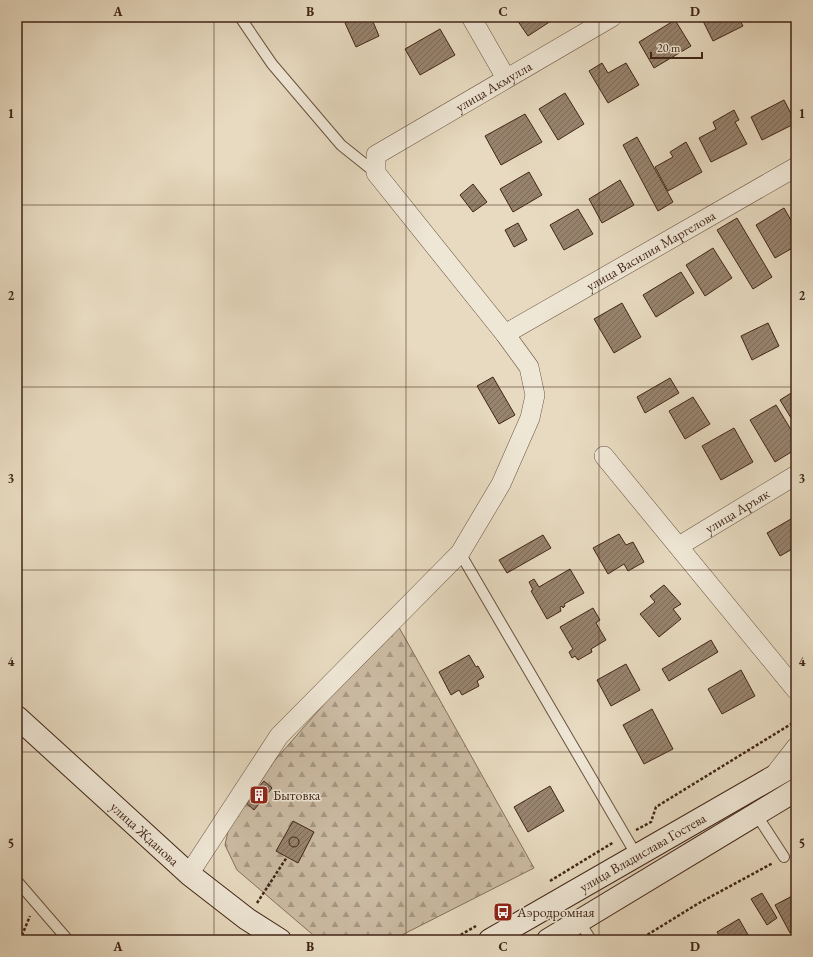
<svg xmlns="http://www.w3.org/2000/svg" width="813" height="957" viewBox="0 0 813 957" font-family="'EB Garamond',serif">
<style>
.forest{fill:url(#forest-firs);stroke:#86705c}
.building{fill:url(#building-hatch);stroke:#412516}
.lines{fill:none;stroke-linecap:round;stroke-linejoin:round}
.lane-casing{stroke:#6a5240;stroke-width:12}
.street-casing{stroke:#6a5240;stroke-width:20}
.secondary-casing{stroke:#412516;stroke-width:24}
.path{stroke:#412516;stroke-width:2.5;stroke-dasharray:3 2;stroke-linecap:butt}
.lane{stroke:#efe7d6;stroke-width:10}
.street{stroke:#efe7d6;stroke-width:19}
.secondary{stroke:#efe7d6;stroke-width:22}
.grid{fill:none;stroke:#412516;stroke-width:1;stroke-opacity:0.55}
.labels{text-anchor:middle;dominant-baseline:central;stroke-width:3;stroke-linejoin:round;paint-order:stroke}
.street-label{font-size:14px;fill:#412516;stroke:#efe7d6}
.poi-label{font-size:14px;fill:#412516;stroke:#efe7d6;text-anchor:start}
.neatline{fill:none;stroke:#412516;stroke-width:1.5}
.grid-label{font-size:13px;text-anchor:middle;font-weight:bold;fill:#412516}
</style>
<defs>
<pattern id="forest-firs" width="22" height="20" patternUnits="userSpaceOnUse"><rect width="22" height="20" fill="#cbbba3"/><path d="M5 1l3.5 6h-7zM16 11l3.5 6h-7z" fill="#a69884"/></pattern>
<pattern id="building-hatch" width="6" height="6" patternUnits="userSpaceOnUse"><rect width="6" height="6" fill="#97836e"/><path d="M-1 1l2-2M0 6l6-6M5 7l2-2" fill="none" stroke="#7d6b59"/></pattern>
</defs>
<rect width="100%" height="100%" fill="#e7dac0"/>
<filter id="stains"><feTurbulence type="fractalNoise" baseFrequency=".005" numOctaves="4"/><feColorMatrix values="0 0 0 0 .2 0 0 0 0 .09 0 0 0 0 .02 0 0 0 .5 -.17"/></filter>
<radialGradient id="worn" r=".72"><stop offset=".6" stop-color="#630" stop-opacity="0"/><stop offset="1" stop-color="#630" stop-opacity=".3"/></radialGradient>
<path class="forest" d="M396,622L534,868L392,940H319L237,870L225,845L233,808Z"/>
<path class="building" d="M359,17H371L379,36L356,47L345,23Z
M515,17H553L554,19L528,36Z
M701,17H738L743,26L713,41Z
M675,20L691,46L654,68L639,42Z
M440,29L455,55L420,75L405,49Z
M602,63L608,73L626,63L639,85L608,103L589,71Z
M565,93L584,124L558,140L539,109Z
M784,100L796,123L762,140L751,117Z
M734,110L739,120L735,122L747,144L711,162L699,138L716,129L713,122Z
M525,114L542,142L501,165L485,136Z
M637,137L673,202L658,211L623,145Z
M686,142L702,172L668,191L655,167L673,157L670,152Z
M529,172L542,195L513,212L500,189Z
M620,180L634,205L602,223L589,199Z
M473,184L487,202L473,212L460,195Z
M784,208L796,229V246L775,258L756,225Z
M578,209L593,234L564,250L550,225Z
M737,218L772,277L753,289L717,230Z
M518,223L527,240L514,247L505,230Z
M713,248L732,278L705,296L686,265Z
M681,272L694,293L656,317L643,295Z
M622,303L641,337L614,353L594,319Z
M768,323L779,346L752,360L741,336Z
M493,377L515,415L499,424L477,386Z
M670,378L679,393L645,413L637,397Z
M796,390V426L780,400Z
M693,397L710,424L685,439L669,411Z
M776,405L796,438V449L775,462L750,420Z
M734,428L753,462L721,480L702,446Z
M796,516V547L780,556L767,533Z
M619,534L626,545L633,542L644,562L628,571L624,564L608,574L593,548Z
M543,535L551,548L507,573L499,560Z
M570,569L584,593L564,604L565,606L563,608L562,606L560,607L561,611L547,619L531,591L533,590L529,582L534,579L539,587Z
M664,585L681,604L673,609L681,619L659,637L640,614L655,602L650,596Z
M593,608L600,620L596,623L606,640L591,649L592,652L578,660L575,656L572,658L569,652L573,649L560,627Z
M711,640L718,652L669,681L662,669Z
M469,655L476,667L478,666L484,677L477,681L479,686L462,695L459,690L451,695L439,672Z
M626,664L640,690L611,706L597,680Z
M741,670L755,696L722,714L708,689Z
M652,709L673,749L644,764L623,725Z
M264,781L272,788L254,810L245,802Z
M550,786L564,811L528,832L514,807Z
M293,821L314,832L298,863L276,851Z
M289 842a5 5 0 1 1 10 0a5 5 0 1 1-10 0Z
M762,893L777,918L767,925L751,899Z
M796,894V929L790,933L775,905Z
M739,919L751,940H722L717,932Z"/>
<g class="lines">
<defs>
<path id="lane" d="M240,17L272,64L341,145L376,173
M460,553L637,856
M756,814L784,857
M17,881L68,940
M579,921L591,940"/>
<g id="street">
<path d="M471,17L506,78"/>
<path id="s1" d="M505,334L796,167"/>
<path d="M604,456L796,690"/>
<path id="s2" d="M679,546L796,475"/>
<path d="M775,774L796,747"/>
<path id="s3" d="M189,874L279,736L460,553L501,484L530,418L535,395L529,367L505,334L376,173V155L612,17"/>
</g>
<g id="secondary">
<path id="s4" d="M17,717L189,874L247,919L280,940"/>
<path id="s5" d="M490,940L796,764"/>
<path d="M548,940L796,790"/>
</g>
</defs>
<use href="#lane" class="lane-casing"/>
<use href="#street" class="street-casing"/>
<use href="#secondary" class="secondary-casing"/>
<path class="path" d="M636,830L651,822L656,807L796,721
M550,881L614,842
M257,903L287,857
M20,940L30,916
M452,940L476,926
M639,940L699,903L773,863"/>
<use href="#lane" class="lane"/>
<use href="#street" class="street"/>
<use href="#secondary" class="secondary"/>
</g>
<path class="grid" d="M214,17V940M406,17V940M599,17V940M17,205H796M17,387H796M17,570H796M17,752H796"/>
<defs>
<symbol id="building-square" viewBox="-11 -11 22 22"><rect x="-9" y="-9" width="18" height="18" rx="4" fill="#8f2418" stroke="#efe7d6"/><path d="M-4-6H4V6H1V3H-1V6H-4ZM-2.5-4.3h1.7v1.8h-1.7ZM.8-4.3h1.7v1.8H.8ZM-2.5-1h1.7V.8h-1.7ZM.8-1h1.7V.8H.8Z" fill="#fff"/></symbol>
<symbol id="bus-square" viewBox="-11 -11 22 22"><rect x="-9" y="-9" width="18" height="18" rx="4" fill="#8f2418" stroke="#efe7d6"/><path d="M-5-6H5V4H4V6H2V4H-2V6H-4V4H-5ZM-3.5-4V0h7V-4ZM-3.5 1.2v1.5H-2V1.2ZM2 1.2v1.5H3.5V1.2Z" fill="#fff"/></symbol>
</defs>
<g fill-rule="evenodd">
<use href="#building-square" x="248" y="784" width="22" height="22"/>
<use href="#bus-square" x="492" y="901" width="22" height="22"/>
</g>
<g class="labels">
<g class="street-label">
<text stroke="none"><textPath href="#s3" startOffset="1028">улица Акмулла</textPath></text>
<text stroke="none"><textPath href="#s1" startOffset="168">улица Василия Маргелова</textPath></text>
<text stroke="none"><textPath href="#s2" startOffset="68">улица Аръяк</textPath></text>
<text stroke="none"><textPath href="#s4" startOffset="173">улица Жданова</textPath></text>
<text stroke="none"><textPath href="#s5" startOffset="176">улица Владислава Гостева</textPath></text>
</g>
<g class="poi-label">
<text x="273" y="795">Бытовка</text>
<text x="517" y="912">Аэродромная</text>
</g>
</g>
<rect width="813" height="957" fill="none" stroke="#e7dac0" stroke-width="44"/>
<path d="M651 52v6h51v-6" fill="none" stroke="#412516" stroke-width="2"/>
<text x="657" y="52" font-size="12" fill="#412516" stroke="#efe7d6" stroke-width="3" paint-order="stroke">20 m</text>
<rect x="22" y="22" width="769" height="913" class="neatline"/>
<g class="grid-label">
<text x="118" y="16">A</text>
<text x="310" y="16">B</text>
<text x="503" y="16">C</text>
<text x="695" y="16">D</text>
<text x="11" y="118">1</text>
<text x="802" y="118">1</text>
<text x="11" y="300">2</text>
<text x="802" y="300">2</text>
<text x="11" y="483">3</text>
<text x="802" y="483">3</text>
<text x="11" y="666">4</text>
<text x="802" y="666">4</text>
<text x="11" y="848">5</text>
<text x="802" y="848">5</text>
<text x="118" y="951">A</text>
<text x="310" y="951">B</text>
<text x="503" y="951">C</text>
<text x="695" y="951">D</text>
</g>
<rect width="100%" height="100%" filter="url(#stains)"/>
<rect width="100%" height="100%" fill="url(#worn)"/>
</svg>
